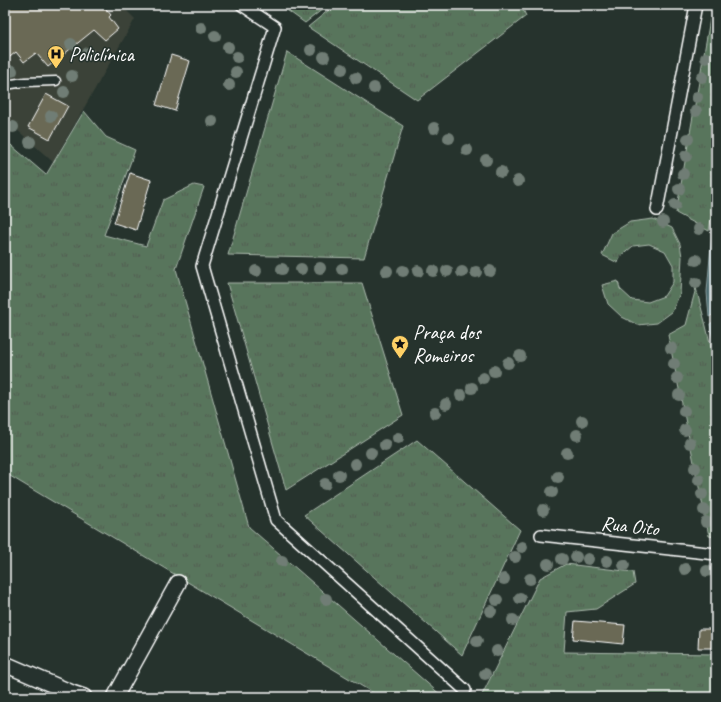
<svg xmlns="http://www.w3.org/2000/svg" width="721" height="702" viewBox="0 0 721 702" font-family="Caveat,sans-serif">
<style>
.built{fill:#3b4339}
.grass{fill:url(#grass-tufts);stroke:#acbaae}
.water{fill:#486b6e;stroke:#91a6a8}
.building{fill:#6b6955;stroke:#fff}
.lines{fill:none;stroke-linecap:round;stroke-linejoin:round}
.service-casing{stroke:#fff;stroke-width:11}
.pedestrian-casing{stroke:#fff;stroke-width:14}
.minor-casing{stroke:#fff;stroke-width:18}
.service{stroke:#26332d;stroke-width:8}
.pedestrian{stroke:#26332d;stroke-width:11}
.minor{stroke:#26332d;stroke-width:15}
.tree{fill:#707d74}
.labels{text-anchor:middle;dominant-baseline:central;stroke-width:3;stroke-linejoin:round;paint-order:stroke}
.poi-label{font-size:20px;fill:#fff;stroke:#26332d;text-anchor:start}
.street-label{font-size:20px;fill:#fff;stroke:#26332d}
</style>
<defs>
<pattern id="grass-tufts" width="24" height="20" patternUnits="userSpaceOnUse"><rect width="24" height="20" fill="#58755c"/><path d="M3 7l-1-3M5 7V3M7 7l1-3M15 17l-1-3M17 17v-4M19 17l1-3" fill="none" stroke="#515c52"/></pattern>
</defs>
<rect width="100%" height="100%" fill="#26332d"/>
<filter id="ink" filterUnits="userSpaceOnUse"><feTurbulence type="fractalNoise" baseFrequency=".025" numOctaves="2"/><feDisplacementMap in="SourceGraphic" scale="8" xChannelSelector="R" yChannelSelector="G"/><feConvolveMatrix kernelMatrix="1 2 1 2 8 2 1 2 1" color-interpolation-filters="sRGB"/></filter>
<g filter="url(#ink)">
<path class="built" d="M5,5H121L135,19L53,162L5,119Z"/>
<path class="grass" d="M280,5H328L305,23Z
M335,5H521L526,16L417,100L308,27Z
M710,19L716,21V222L711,219L709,231L676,213Z
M287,52L403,126L364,258L228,255Z
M84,111L106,137L135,150L104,235L146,246L163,200L194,185L204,187L176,269L249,527L443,697H380L5,473V140L46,175Z
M653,219L672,228L680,244L682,257L680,293L672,312L657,323L638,325L622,317L608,304L602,285L618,281L620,289L632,300L648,302L664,296L673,282V265L665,251L649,244L633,246L620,257L618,263L602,255L612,233L630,222Z
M227,283H362L403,415L286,490Z
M696,288L705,322L714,359L716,364V537L709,536L668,335L686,325Z
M417,440L520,530L462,655L304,515Z
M566,564L633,572L635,584L596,609L567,612L564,652L716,654V696L704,697H481L540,578Z"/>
<path class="water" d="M713,222L716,224V313L709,317L707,292Z
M716,320V357L710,324Z"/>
<path class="building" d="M5,5H103L111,15L109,17L118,29L105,40L94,30L48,67L36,53L24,62L16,52L5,61Z
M171,55L190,61L175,111L156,105Z
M46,94L68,106L50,139L28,127Z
M130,173L151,180L136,230L114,223Z
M575,621L625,625L623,644L573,639Z
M699,629H716V648H698Z"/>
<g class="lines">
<defs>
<path id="service" d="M5,85L25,82L56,81"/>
<path id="pedestrian" d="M242,5L275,27L202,266L276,520L465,690
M657,210L696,5
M541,535L716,554"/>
<path id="minor" d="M5,664L72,693L84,697
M115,697L178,583"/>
</defs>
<use href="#service" class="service-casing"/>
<use href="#pedestrian" class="pedestrian-casing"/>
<use href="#minor" class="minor-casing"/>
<use href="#service" class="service"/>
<use href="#pedestrian" class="pedestrian"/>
<use href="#minor" class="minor"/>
</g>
<g class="tree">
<circle cx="201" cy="28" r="6"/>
<circle cx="215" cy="36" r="6"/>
<circle cx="71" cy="44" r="6"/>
<circle cx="228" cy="47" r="6"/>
<circle cx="311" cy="50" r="6"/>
<circle cx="88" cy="53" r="6"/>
<circle cx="237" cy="57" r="6"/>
<circle cx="324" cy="57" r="6"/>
<circle cx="56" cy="58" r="6"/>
<circle cx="706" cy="58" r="6"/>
<circle cx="342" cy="69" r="6"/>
<circle cx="12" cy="71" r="6"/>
<circle cx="236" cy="72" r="6"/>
<circle cx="72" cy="76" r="6"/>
<circle cx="702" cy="77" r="6"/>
<circle cx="356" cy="78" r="6"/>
<circle cx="229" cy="85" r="6"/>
<circle cx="374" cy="88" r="6"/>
<circle cx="64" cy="92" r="6"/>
<circle cx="697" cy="97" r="6"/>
<circle cx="696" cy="111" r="6"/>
<circle cx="51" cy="116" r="6"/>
<circle cx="212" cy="121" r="6"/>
<circle cx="13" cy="127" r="6"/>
<circle cx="434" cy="128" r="6"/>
<circle cx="449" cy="138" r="6"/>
<circle cx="688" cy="139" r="6"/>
<circle cx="30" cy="142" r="6"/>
<circle cx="467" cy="150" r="6"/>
<circle cx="686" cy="156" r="6"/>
<circle cx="486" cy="160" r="6"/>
<circle cx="501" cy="172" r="6"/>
<circle cx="683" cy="174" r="6"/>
<circle cx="518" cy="181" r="6"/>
<circle cx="679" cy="189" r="6"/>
<circle cx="675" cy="205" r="6"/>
<circle cx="663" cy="222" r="6"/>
<circle cx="699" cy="229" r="6"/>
<circle cx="696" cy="260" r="6"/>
<circle cx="320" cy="268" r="6"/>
<circle cx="282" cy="269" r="6"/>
<circle cx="301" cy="269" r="6"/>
<circle cx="342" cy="269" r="6"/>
<circle cx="256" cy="271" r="6"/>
<circle cx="387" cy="271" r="6"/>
<circle cx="403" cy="271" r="6"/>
<circle cx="418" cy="271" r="6"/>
<circle cx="433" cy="271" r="6"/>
<circle cx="447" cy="271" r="6"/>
<circle cx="490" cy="271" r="6"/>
<circle cx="462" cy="272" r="6"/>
<circle cx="476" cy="272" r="6"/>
<circle cx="696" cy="283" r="6"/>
<circle cx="671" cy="348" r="6"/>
<circle cx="520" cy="356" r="6"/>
<circle cx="508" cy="363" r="6"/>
<circle cx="674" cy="364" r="6"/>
<circle cx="494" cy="371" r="6"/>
<circle cx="483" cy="378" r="6"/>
<circle cx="677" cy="378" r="6"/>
<circle cx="472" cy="388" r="6"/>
<circle cx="461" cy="395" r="6"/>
<circle cx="679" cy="395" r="6"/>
<circle cx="446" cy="404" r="6"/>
<circle cx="684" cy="411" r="6"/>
<circle cx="435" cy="413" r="6"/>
<circle cx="582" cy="421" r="6"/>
<circle cx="685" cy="430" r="6"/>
<circle cx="577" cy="435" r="6"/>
<circle cx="398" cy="438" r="6"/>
<circle cx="690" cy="443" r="6"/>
<circle cx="385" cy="445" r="6"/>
<circle cx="371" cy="453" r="6"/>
<circle cx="567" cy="453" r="6"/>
<circle cx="355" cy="464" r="6"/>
<circle cx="695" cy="468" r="6"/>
<circle cx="339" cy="475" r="6"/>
<circle cx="558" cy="477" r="6"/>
<circle cx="699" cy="480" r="6"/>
<circle cx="325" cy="484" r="6"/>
<circle cx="552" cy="492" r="6"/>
<circle cx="702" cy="494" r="6"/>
<circle cx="543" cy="510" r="6"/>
<circle cx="704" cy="510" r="6"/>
<circle cx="706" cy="522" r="6"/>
<circle cx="522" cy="547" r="6"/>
<circle cx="515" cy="557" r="6"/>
<circle cx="576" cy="557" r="6"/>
<circle cx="562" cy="559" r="6"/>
<circle cx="588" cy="559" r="6"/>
<circle cx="282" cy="561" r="6"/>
<circle cx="607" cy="561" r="6"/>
<circle cx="548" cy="564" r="6"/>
<circle cx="624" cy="565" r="6"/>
<circle cx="685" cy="569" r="6"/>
<circle cx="707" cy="571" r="6"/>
<circle cx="504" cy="579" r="6"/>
<circle cx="530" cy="579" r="6"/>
<circle cx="520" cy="598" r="6"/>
<circle cx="326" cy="599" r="6"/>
<circle cx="497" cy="600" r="6"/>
<circle cx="491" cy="611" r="6"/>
<circle cx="513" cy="620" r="6"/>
<circle cx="477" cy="641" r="6"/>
<circle cx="497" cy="651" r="6"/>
<circle cx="485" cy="674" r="6"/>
</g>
</g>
<defs>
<symbol id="hospital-pin" viewBox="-11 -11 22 30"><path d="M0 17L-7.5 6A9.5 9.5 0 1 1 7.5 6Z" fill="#ffd166" stroke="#26332d"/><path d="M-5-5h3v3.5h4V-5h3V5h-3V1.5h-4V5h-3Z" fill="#111"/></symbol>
<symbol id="sight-pin" viewBox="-11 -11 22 30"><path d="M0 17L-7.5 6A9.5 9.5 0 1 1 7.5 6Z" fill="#ffd166" stroke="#26332d"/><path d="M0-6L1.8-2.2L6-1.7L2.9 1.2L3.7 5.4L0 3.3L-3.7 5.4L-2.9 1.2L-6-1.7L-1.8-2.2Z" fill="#111"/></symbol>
</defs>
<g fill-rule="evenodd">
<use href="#hospital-pin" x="46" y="44" width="20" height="27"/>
<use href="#sight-pin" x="390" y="334" width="20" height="27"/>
</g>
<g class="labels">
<g class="poi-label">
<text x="69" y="54">Policlínica</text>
<text x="413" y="332">Praça dos<tspan x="413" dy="23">Romeiros</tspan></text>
</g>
<g class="street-label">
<text transform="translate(630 526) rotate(6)">Rua Oito</text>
</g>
</g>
<rect width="721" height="702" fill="none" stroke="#26332d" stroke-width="20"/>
<rect x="10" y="10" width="701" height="682" fill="none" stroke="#fff" stroke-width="1.5" filter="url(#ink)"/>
</svg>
